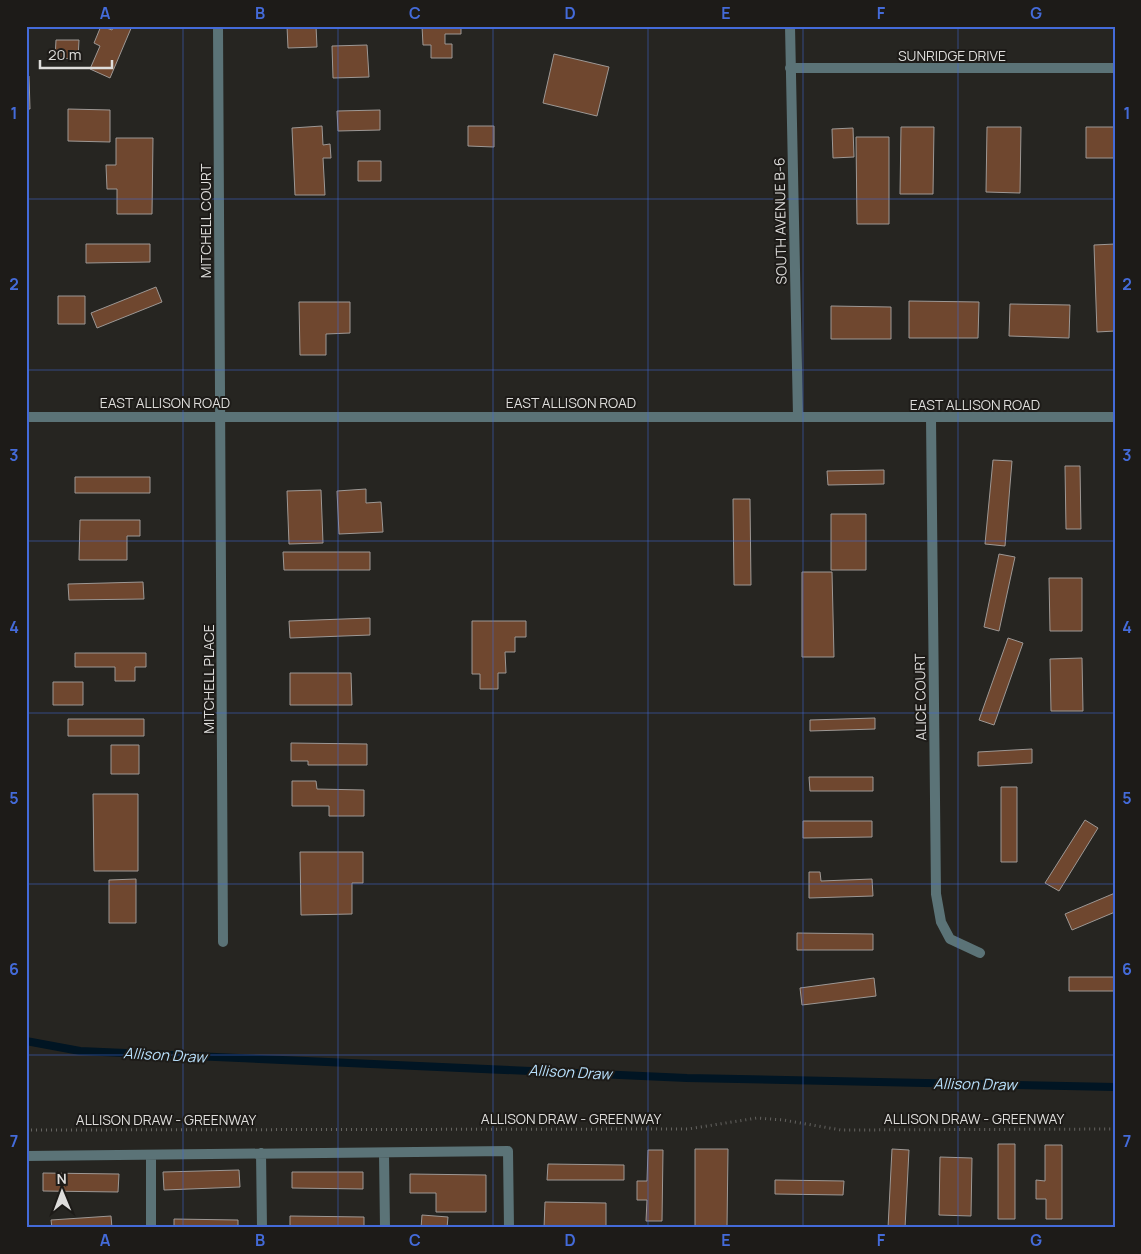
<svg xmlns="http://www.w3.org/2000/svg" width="1141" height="1254" viewBox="0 0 1141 1254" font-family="Manrope,sans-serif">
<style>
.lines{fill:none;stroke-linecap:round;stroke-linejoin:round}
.stream{stroke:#011523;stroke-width:8}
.building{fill:#6f472f;stroke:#9d9895}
.path{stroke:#656461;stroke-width:3;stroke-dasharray:1 4;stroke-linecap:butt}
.minor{stroke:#5b7377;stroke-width:10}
.tertiary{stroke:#5b7377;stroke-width:10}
.grid{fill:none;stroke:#446bd9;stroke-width:1;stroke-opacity:0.55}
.labels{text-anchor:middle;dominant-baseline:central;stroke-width:4;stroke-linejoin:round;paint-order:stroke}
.street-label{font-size:14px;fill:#dedddb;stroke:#1d1b18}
.water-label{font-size:15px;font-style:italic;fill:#b7dffb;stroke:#1d1b18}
.neatline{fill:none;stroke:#446bd9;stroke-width:2}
.grid-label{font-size:16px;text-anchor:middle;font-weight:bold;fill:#446bd9}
</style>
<rect width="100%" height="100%" fill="#262521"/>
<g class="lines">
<path class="stream" d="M26,1041L80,1051L687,1078L1115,1087"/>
</g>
<path class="building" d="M101,26L112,30L114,26H132L110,78L90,69L100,46L94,43Z
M287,26H316L317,47L288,48Z
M422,26H461V34H445V44H452V58H431V45H423Z
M56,40H79L78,59L55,58Z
M367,45L369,77L333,78L332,46Z
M554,54L609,67L597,116L543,103Z
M29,76L30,109H26V77Z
M68,109L110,110V142L68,141Z
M380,110V130L338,131L337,111Z
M322,126L323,145L330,144L331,158H323L325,195H295L292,128Z
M468,126H494V147L468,146Z
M901,127H934L933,194H900Z
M987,127H1021L1020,193L986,192Z
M1086,127H1115V158H1086Z
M853,128L854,157L833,158L832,129Z
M856,137H889V224H857Z
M116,138H153L152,214H117V189H107L106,165H116Z
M358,161H381V181H358Z
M86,244H150V262L86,263Z
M1115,244V331L1097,332L1094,245Z
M156,287L162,302L97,328L91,313Z
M58,296H85V324H58Z
M909,301L979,302L978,338H909Z
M299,302H350V333L326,334V355H300Z
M1010,304L1070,305L1069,338L1009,336Z
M831,306L891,307V339H831Z
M993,460L1012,461L1005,546L985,544Z
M1065,466H1080L1081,529H1066Z
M884,470V484L828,485L827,471Z
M75,477H150V493H75Z
M366,489V503L381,502L383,532L339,534L337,491Z
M321,490L323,543L289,544L287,491Z
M733,499H750L751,585H734Z
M831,514H866V570H831Z
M80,520H140V536H127V560H79Z
M283,552H370V570H284Z
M999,554L1015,557L999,631L984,627Z
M802,572H832L834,657H802Z
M1049,578H1082V631H1050Z
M143,582L144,599L69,600L68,584Z
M370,618V635L290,638L289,621Z
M472,621H526V637H515V652H505L506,673H498V689H480V674H472Z
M1008,638L1023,643L994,725L979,720Z
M75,653H146V667H135V681H115V667H75Z
M1082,658L1083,711H1051L1050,659Z
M290,673H351L352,705H290Z
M53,682H83V705H53Z
M875,718V729L810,731V720Z
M68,719H144V736H68Z
M291,743L367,744V765H308V761H291Z
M111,745H139V774H111Z
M1032,749V763L978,766V752Z
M809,777H873V791H810Z
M292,781H316L317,789L364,790V816H329V806H292Z
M1001,787H1017V862H1001Z
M93,794H138V871H94Z
M1085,820L1098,828L1059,891L1045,883Z
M803,821H872V837L803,838Z
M300,852H363V883H352V914L301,915Z
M809,872H820L821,881L872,879L873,896L809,898Z
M136,879V923H109V880Z
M1115,893V912L1072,930L1065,914Z
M797,933L873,934V950H797Z
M1069,977H1115V991H1069Z
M874,978L876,996L802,1005L800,988Z
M998,1144H1015V1219H998Z
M1045,1145H1062V1219H1046V1199H1036V1180L1045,1181Z
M695,1149H728L727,1228H695Z
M892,1149L909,1150L905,1228H888Z
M648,1150H663L662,1221H646L647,1200H637V1181H647Z
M940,1157L972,1158L971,1216L939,1215Z
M548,1164L624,1165V1180H547Z
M239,1170L240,1187L164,1190L163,1172Z
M292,1172H363V1189L292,1188Z
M43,1173L119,1174L118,1192L43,1191Z
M410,1174L486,1175V1212H436V1193H410Z
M775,1180L844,1181L843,1195L775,1194Z
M545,1202L606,1203V1228H544Z
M422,1215L448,1217L447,1228H421Z
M111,1216L112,1228H52L51,1220Z
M290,1216L364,1217V1228H290Z
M174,1219L238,1220V1228H174Z"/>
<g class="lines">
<path class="path" d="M26,1130L688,1129L757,1118L783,1120L841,1130L1115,1129"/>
<path class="minor" d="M218,26L223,942
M790,26L798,416
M790,68H1115
M931,418L936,894L941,922L950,939L980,953
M261,1153L262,1228
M384,1153L385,1228
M26,1156L508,1151L509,1228
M151,1228V1155"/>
<path class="tertiary" d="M26,417H1115"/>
</g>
<path class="grid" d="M183,26V1228M338,26V1228M493,26V1228M648,26V1228M803,26V1228M958,26V1228M26,199H1115M26,370H1115M26,541H1115M26,713H1115M26,884H1115M26,1055H1115"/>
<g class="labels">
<g class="street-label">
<text x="952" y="55">SUNRIDGE DRIVE</text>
<text transform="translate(205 221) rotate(-90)">MITCHELL COURT</text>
<text transform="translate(780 221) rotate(-91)">SOUTH AVENUE B-6</text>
<text x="165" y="402">EAST ALLISON ROAD</text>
<text x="571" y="402">EAST ALLISON ROAD</text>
<text x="975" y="404">EAST ALLISON ROAD</text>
<text transform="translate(208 679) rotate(-90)">MITCHELL PLACE</text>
<text transform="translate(920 697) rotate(-91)">ALICE COURT</text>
<text x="571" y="1118">ALLISON DRAW - GREENWAY</text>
<text x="974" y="1118">ALLISON DRAW - GREENWAY</text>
<text x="166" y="1119">ALLISON DRAW - GREENWAY</text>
</g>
<g class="water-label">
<text transform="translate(165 1055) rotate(3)">Allison Draw</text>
<text transform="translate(570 1072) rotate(3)">Allison Draw</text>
<text transform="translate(975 1084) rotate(1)">Allison Draw</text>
</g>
</g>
<rect width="1141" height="1254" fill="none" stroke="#1d1b18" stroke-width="55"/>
<g transform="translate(62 1192) rotate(359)" stroke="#1d1b18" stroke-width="4" paint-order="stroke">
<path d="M0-4L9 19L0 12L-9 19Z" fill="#dedddb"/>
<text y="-8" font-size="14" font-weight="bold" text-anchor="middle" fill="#dedddb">N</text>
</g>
<path d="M40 60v8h72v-8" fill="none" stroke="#dedddb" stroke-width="2.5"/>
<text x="48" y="60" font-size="15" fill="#dedddb" stroke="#1d1b18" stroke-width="4" paint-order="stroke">20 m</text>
<rect x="28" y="28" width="1086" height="1198" class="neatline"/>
<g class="grid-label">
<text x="105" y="19">A</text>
<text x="260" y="19">B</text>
<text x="415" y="19">C</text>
<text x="570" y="19">D</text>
<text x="726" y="19">E</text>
<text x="881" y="19">F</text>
<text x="1036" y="19">G</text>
<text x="14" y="119">1</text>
<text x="1127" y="119">1</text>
<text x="14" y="290">2</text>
<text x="1127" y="290">2</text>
<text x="14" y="461">3</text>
<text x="1127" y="461">3</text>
<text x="14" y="633">4</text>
<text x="1127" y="633">4</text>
<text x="14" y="804">5</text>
<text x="1127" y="804">5</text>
<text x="14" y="975">6</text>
<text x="1127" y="975">6</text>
<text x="14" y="1147">7</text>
<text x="1127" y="1147">7</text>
<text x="105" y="1246">A</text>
<text x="260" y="1246">B</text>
<text x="415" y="1246">C</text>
<text x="570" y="1246">D</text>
<text x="726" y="1246">E</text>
<text x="881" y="1246">F</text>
<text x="1036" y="1246">G</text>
</g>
</svg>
